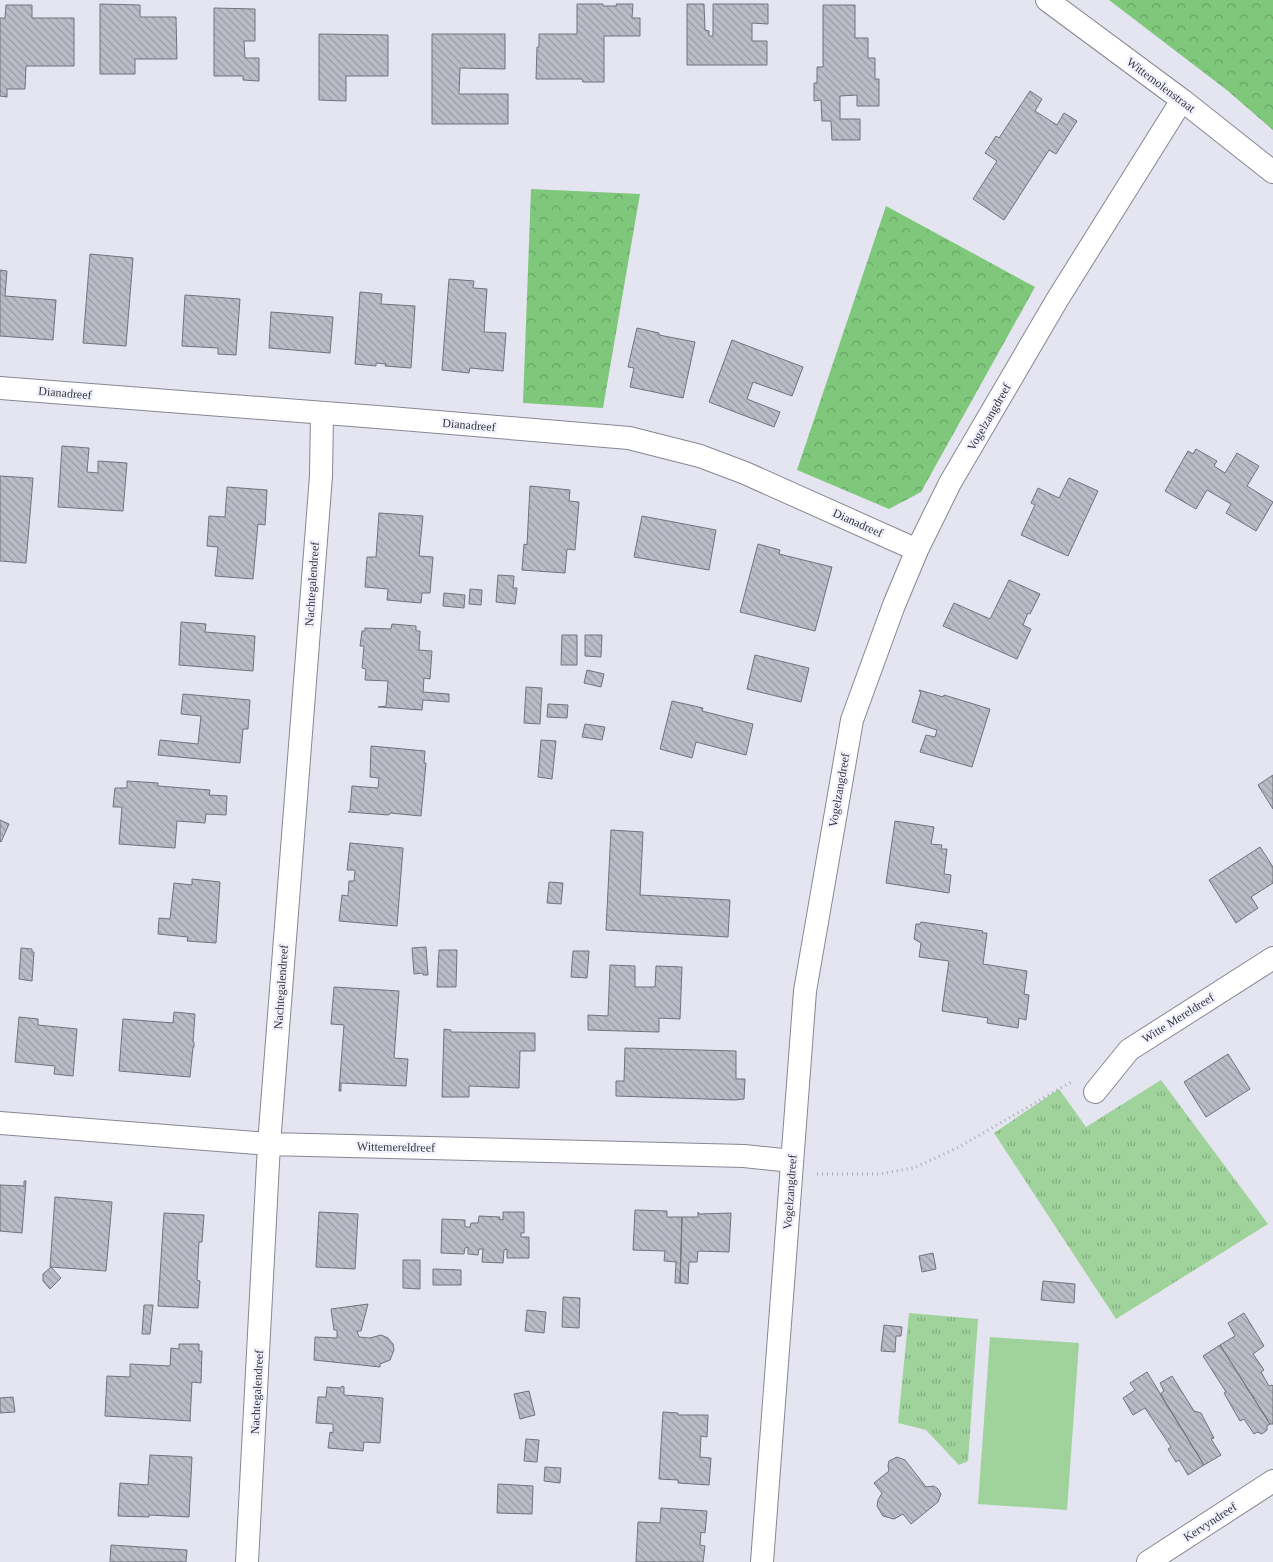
<svg xmlns="http://www.w3.org/2000/svg" width="1273" height="1562" viewBox="0 0 1273 1562" font-family="Georgia,serif">
<style>
.grass{fill:url(#grass-tufts)}
.forest{fill:url(#forest-crowns)}
.pitch{fill:#9fd39b}
.building{fill:url(#building-back-hatch);stroke:#71727c}
.lines{fill:none;stroke-linecap:round;stroke-linejoin:round}
.street-casing{stroke:#868792;stroke-width:24}
.path{stroke:#a8a8b2;stroke-width:3;stroke-dasharray:1 4;stroke-linecap:butt}
.street{stroke:#fff;stroke-width:22}
.labels{text-anchor:middle;dominant-baseline:central;stroke-width:4.5;stroke-linejoin:round;paint-order:stroke}
.street-label{font-size:12px;fill:#35353a;stroke:#f1f2fe}
</style>
<defs>
<pattern id="grass-tufts" width="24" height="20" patternUnits="userSpaceOnUse" patternTransform="scale(1.25)"><rect width="24" height="20" fill="#9fd39b"/><path d="M3 7l-1-3M5 7V3M7 7l1-3M15 17l-1-3M17 17v-4M19 17l1-3" fill="none" stroke="#82ac7f"/></pattern>
<pattern id="forest-crowns" width="20" height="18" patternUnits="userSpaceOnUse" patternTransform="scale(1.25)"><rect width="20" height="18" fill="#7fc87b"/><path d="M2 6a3 3 0 1 1 6 0M12 15a3 3 0 1 1 6 0" fill="none" stroke="#69a366"/></pattern>
<pattern id="building-back-hatch" width="6" height="6" patternUnits="userSpaceOnUse" patternTransform="scale(1.25)"><rect width="6" height="6" fill="#bbbcc7"/><path d="M-1 5l2 2M0 0l6 6M5-1l2 2" fill="none" stroke="#999aa3"/></pattern>
</defs>
<rect width="100%" height="100%" fill="#e4e5f1"/>
<path class="grass" d="M1161,1080L1268,1224L1116,1319L994,1133L1059,1089L1086,1127Z
M909,1313L978,1319L968,1461L959,1465L926,1430L898,1423Z"/>
<path class="forest" d="M1109,0H1273V130L1228,91Z
M531,189L640,194L603,408L523,403Z
M886,206L1035,287L921,492L889,509L797,470Z"/>
<path class="pitch" d="M990,1337L1079,1343L1067,1510L978,1504Z"/>
<path class="building" d="M100,4L140,5V17H176L177,59H135V74H100Z
M577,4H603V6H617L616,4H633L632,18H640V36H604V82H583L582,79H536L537,47H539V34H577Z
M687,4H704L705,30L709,31V36H713V4H768V24L752,23V41H767V65H687Z
M6,5H32V18H74V66H26L25,89H7V97L0,96V18H5Z
M823,5H855V38H868V58H875V79H879V106H857V95L840,96V119H860V140H832L831,121H822L821,100L814,101V83H817V67H823Z
M214,8L255,9V41H244L245,58H259V81L243,80V76H214Z
M319,34L388,35V76H346V101L319,100Z
M432,34H505V69L460,68L459,94H508V124H432Z
M1030,91L1042,99L1035,111L1057,125L1064,113L1077,121L1056,154L1049,150L1004,220L973,199L997,161L985,153L996,136L999,138Z
M90,254L133,258L126,346L83,343Z
M0,270L7,271L5,296L56,300L53,340L0,336Z
M449,279L474,281L473,288L487,289L484,332L506,333L503,371L470,368L469,373L442,370Z
M360,292L382,294L381,304L415,306L411,368L385,366L386,364L376,363V366L355,364Z
M185,295L240,299L236,355L218,354V348L182,346Z
M271,312L333,317L330,353L269,348Z
M637,328L659,333V335L695,342L683,398L630,387L634,368L628,367Z
M732,340L803,367L792,396L753,382L747,399L780,412L774,427L709,402Z
M62,446L89,448L87,472L98,473V461L127,463L123,511L58,507Z
M1196,449L1217,461L1214,466L1225,473L1237,453L1259,466L1247,486L1273,502L1256,531L1226,513L1231,504L1207,490L1196,509L1165,491L1188,451L1193,454Z
M0,476L33,478L26,563L0,561Z
M1069,478L1098,491L1068,556L1021,535L1035,505L1031,503L1038,488L1059,498Z
M530,486L570,490L569,501L579,502L575,550L567,549L565,573L522,570L524,544L527,545Z
M227,487L267,490L265,525L258,524L253,579L215,576L218,547L207,546L209,516L225,517Z
M379,513L423,516L419,556L433,557L430,593H422L421,603L387,600L388,589L365,587L367,557H376Z
M642,516L716,530L709,570L634,557Z
M758,544L780,550L779,554L832,567L815,631L740,612Z
M498,575L514,576L513,588H517L515,604L496,602Z
M1009,580L1040,594L1030,614L1028,613L1023,625L1031,629L1017,659L943,626L954,603L990,619Z
M470,589L482,590L481,605L469,604Z
M444,593L465,595L464,608L443,606Z
M181,622L206,624L205,632L255,636L253,671L179,665Z
M392,624L416,626V631H420L419,650L432,651L430,679L424,678L423,692L449,694V702L423,700L422,710L378,707L386,706L388,681L365,680L366,669L362,668L364,646H360L362,631H365V628L391,629Z
M562,635H577V665H561Z
M585,635H602L601,657L585,656Z
M755,655L809,668L801,702L747,689Z
M587,670L604,674L601,687L584,683Z
M526,687L542,688L540,724L524,723Z
M919,690L943,697L944,695L990,709L972,767L920,752L926,735L935,737L937,730L912,722L921,692L919,691Z
M183,694L250,700L248,729H243L240,763L158,755L160,740L198,744L201,716L181,714Z
M672,701L703,708L702,711L753,724L746,755L696,742L692,758L660,749Z
M548,704L568,705L567,718L547,717Z
M585,724L605,727L602,740L582,737Z
M541,740L556,741L552,779L538,777Z
M371,746L425,751L424,763H426L421,816L390,813L389,815L348,812L350,811L352,786L378,788L379,778L370,777Z
M1273,775V809L1258,785Z
M127,781L158,783V786L210,790L209,795L227,796L226,815L206,814L205,823L177,821L175,848L119,844L122,807H113L115,788H127Z
M0,820L9,824L1,842L0,841Z
M895,821L934,827L931,844L942,845L941,849H947L944,874L951,875L949,893L886,883Z
M611,830L643,832L640,895L730,900L728,937L606,930Z
M350,843L403,848L397,926L339,921L342,895L348,896L349,881H354L355,870H347Z
M1260,847L1273,867V883L1251,897L1258,908L1236,923L1209,880Z
M192,879L220,882L216,943L187,941L188,937L158,934L159,918L170,919L174,883L192,885Z
M549,882L563,883L561,904L547,903Z
M921,922L983,931L982,933H987L983,964L1027,971L1024,994L1029,995L1026,1020L1019,1018L1018,1028L987,1023L988,1018L942,1011L949,961L919,957L921,943L914,939L916,924H920Z
M426,947L428,975H423V973L414,974L412,948Z
M21,948L32,949V952H34L32,981L19,979Z
M439,950H457L456,987H437Z
M573,951H589L587,978L571,977Z
M610,965L635,966V987H655L656,966L682,967L680,1019L659,1018V1032L588,1030V1015L608,1016Z
M334,987L399,991L394,1058L408,1059L406,1086L341,1083V1091H339L344,1025L331,1024Z
M174,1012L195,1014L193,1042H194V1047H193L190,1077L119,1071L123,1019L173,1023Z
M19,1017L38,1019V1025L77,1029L73,1076L54,1074L55,1066L15,1062Z
M444,1029L451,1030V1032L535,1033V1051H520L519,1088L469,1086V1097H442Z
M625,1048L736,1051V1079H745L744,1099L735,1100L616,1096V1081H624Z
M1228,1054L1250,1089L1206,1117L1184,1082Z
M24,1181H26L22,1233L0,1231V1185L24,1186Z
M55,1197L112,1202L106,1271L50,1267Z
M635,1210L667,1211V1217H682L680,1283H675L676,1262L664,1261L665,1251L633,1250Z
M319,1212L358,1214L355,1269L316,1267Z
M503,1212H524V1233H521V1237H529V1258H507V1249L504,1250L503,1263L482,1262L483,1249H479L478,1255L468,1254V1247L465,1248L464,1254L441,1253L442,1219L465,1220V1227H470L471,1223H478L479,1216L500,1217L499,1219L503,1220Z
M698,1212L699,1214L731,1213L729,1252L698,1251L697,1262H689L688,1284L680,1283L682,1217H698Z
M164,1213L204,1215L202,1242H199L197,1280L200,1281L198,1308L158,1306Z
M933,1253L936,1269L922,1272L919,1256Z
M403,1260H420V1289L403,1288Z
M51,1267L61,1278L50,1289L43,1281V1274Z
M433,1269L461,1270V1285H433Z
M1043,1281L1075,1284L1074,1303L1041,1300Z
M563,1297L580,1298L579,1328L562,1327Z
M368,1304L361,1331H357L359,1337L370,1338L381,1335L388,1338L393,1344L394,1350L390,1360L380,1364V1367L314,1360L315,1337L337,1338V1330H334L331,1309Z
M144,1305H153L150,1334H142Z
M527,1310L546,1312L544,1333L525,1331Z
M1244,1313L1264,1346L1253,1354L1264,1370L1261,1372L1269,1386L1272,1385L1273,1386V1424H1270L1220,1345L1235,1336L1228,1323Z
M884,1325L902,1327L901,1336H896L895,1352L881,1351Z
M179,1344H199V1351H202L201,1383L192,1382L190,1420L191,1421L105,1416L107,1376L130,1377V1364L170,1366L171,1348L179,1349Z
M1220,1345L1270,1424L1267,1426V1430L1262,1434L1257,1432L1254,1434L1244,1419L1240,1421L1224,1393L1226,1392L1203,1356Z
M1147,1372L1204,1465L1188,1475L1179,1460L1176,1462L1168,1449L1171,1447L1145,1408L1133,1415L1123,1398L1135,1390L1130,1383Z
M1172,1376L1194,1411L1201,1413L1214,1438L1211,1439L1221,1455L1204,1465L1160,1394L1164,1391L1160,1383Z
M342,1386L344,1387V1395L383,1398L380,1443L364,1442L363,1451L328,1448L330,1432L333,1433V1424L316,1423L318,1397H326L327,1387L341,1388Z
M529,1391L535,1415L520,1419L514,1394Z
M13,1397L15,1412L0,1413V1398Z
M663,1412L678,1413V1415H708L707,1437L701,1436L700,1457L711,1458L709,1485L678,1483V1480L659,1479Z
M526,1439L539,1440L537,1462L524,1461Z
M150,1455L192,1457L189,1517L149,1515V1517L118,1516L120,1483L148,1485Z
M897,1457L905,1460L926,1487L934,1486L938,1489L941,1494L938,1502L911,1524L903,1514L894,1519L883,1516L877,1506L878,1500L882,1493L874,1483L889,1471L888,1466L889,1461Z
M545,1467L561,1468L560,1483L544,1481Z
M498,1484L533,1486L532,1514L497,1513Z
M661,1508L707,1511L705,1533L701,1532L700,1545L705,1546L703,1562H636L638,1522L660,1523Z
M111,1545L187,1550L186,1562H110Z"/>
<g class="lines">
<defs>
<path id="street" d="M1047,0L1182,100L1273,172
M0,388L390,418L629,438L700,456L745,473L917,550
M1095,1092L1129,1050L1273,958
M0,1123L269,1144L744,1156L792,1161
M247,1562L269,1144L321,476L322,413
M762,1562L805,991L852,720L894,605L917,550L950,483L1057,300L1182,100
M1148,1562L1273,1481"/>
</defs>
<use href="#street" class="street-casing"/>
<path class="path" d="M817,1174H879L914,1168L959,1147L1071,1082"/>
<use href="#street" class="street"/>
</g>
<g class="labels">
<g class="street-label">
<text transform="translate(1161 85) rotate(37)">Wittemolenstraat</text>
<text transform="translate(65 393) rotate(5)">Dianadreef</text>
<text transform="translate(989 417) rotate(-60)">Vogelzangdreef</text>
<text transform="translate(469 425) rotate(5)">Dianadreef</text>
<text transform="translate(858 523) rotate(24)">Dianadreef</text>
<text transform="translate(312 584) rotate(-86)">Nachtegalendreef</text>
<text transform="translate(839 790) rotate(-80)">Vogelzangdreef</text>
<text transform="translate(281 987) rotate(-86)">Nachtegalendreef</text>
<text transform="translate(1178 1018) rotate(-32)">Witte Mereldreef</text>
<text transform="translate(396 1147) rotate(1)">Wittemereldreef</text>
<text transform="translate(790 1192) rotate(-86)">Vogelzangdreef</text>
<text transform="translate(257 1392) rotate(-87)">Nachtegalendreef</text>
<text transform="translate(1210 1522) rotate(-33)">Kervyndreef</text>
</g>
</g>
</svg>
